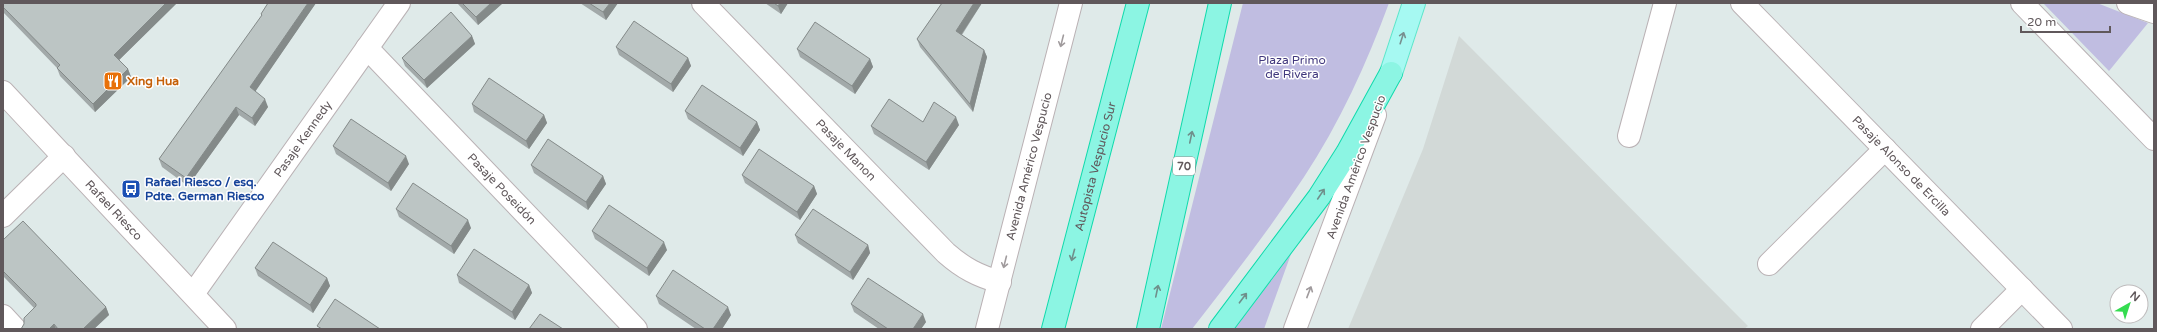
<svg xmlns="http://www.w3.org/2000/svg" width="2157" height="332" viewBox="0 0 2157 332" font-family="'Varela Round',sans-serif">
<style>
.industrial{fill:#d2d9d7}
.green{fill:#c0bde1}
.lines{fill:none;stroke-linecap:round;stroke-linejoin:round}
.minor-casing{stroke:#bab2b5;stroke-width:24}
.secondary-casing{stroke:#bab1b4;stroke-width:24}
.primary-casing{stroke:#5de6cb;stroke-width:24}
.motorway-casing{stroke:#10daac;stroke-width:24}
.minor{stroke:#fff;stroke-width:22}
.secondary{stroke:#fff;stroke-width:22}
.primary{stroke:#a6f9f2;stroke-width:22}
.motorway{stroke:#8cf5e3;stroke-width:22}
.wall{fill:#a2a9a9}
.shaded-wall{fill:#848a89}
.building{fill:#bcc5c4;stroke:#848a89}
.oneway{stroke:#789090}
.oneway2{stroke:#a09b9d}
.oneway3{stroke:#6f8f8b}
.labels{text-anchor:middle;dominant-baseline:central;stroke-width:3;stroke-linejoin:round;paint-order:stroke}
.shield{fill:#fff;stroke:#908a8c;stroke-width:1}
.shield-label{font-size:11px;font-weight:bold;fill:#60585b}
.park-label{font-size:12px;fill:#42397e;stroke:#fff}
.food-label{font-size:12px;font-weight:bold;fill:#c56008;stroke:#fff;text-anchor:start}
.street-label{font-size:12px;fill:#60585b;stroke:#fff}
.transit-label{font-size:12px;font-weight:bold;fill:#164399;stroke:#fff;text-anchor:start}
</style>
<rect width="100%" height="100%" fill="#dfeae9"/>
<path class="industrial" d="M1459,36L1748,326L1744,329H1348L1423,149Z"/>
<path class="green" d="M1243,3H1389C1367,63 1339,124 1304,177C1269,230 1231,279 1192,329H1161Z
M2043,3H2097L2148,23L2109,71Z
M1291,254L1264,329H1235Z"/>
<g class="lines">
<defs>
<g id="minor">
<path id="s1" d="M703,3L946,253C963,268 978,276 1000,282"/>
<path id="s2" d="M1742,3L2061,329"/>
<path d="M2022,3L2154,139"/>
<path d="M2128,3L2154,12"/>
<path id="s3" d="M367,48L636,329"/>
<path d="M1629,136L1665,3"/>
<path d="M3,216L64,156"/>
<path d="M1769,264L1885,149"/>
<path id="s4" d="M193,294L399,3"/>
<path d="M3,316L15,329"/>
<path d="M1982,329L2022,289"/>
</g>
<g id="secondary">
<path id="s5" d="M3,92L225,329"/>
<path id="s6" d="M987,329L1071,3"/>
<path d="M1295,329L1375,115"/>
</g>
<path id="primary" d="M1391,73L1414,3"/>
<g id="motorway">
<path id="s7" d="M1053,329L1138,3"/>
<path d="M1148,329L1220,3"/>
<path d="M1220,329L1319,197L1347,153L1391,73"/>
</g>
</defs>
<use href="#minor" class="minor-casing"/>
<use href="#secondary" class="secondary-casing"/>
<use href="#primary" class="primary-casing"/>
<use href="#motorway" class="motorway-casing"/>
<use href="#minor" class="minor"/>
<use href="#secondary" class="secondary"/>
<use href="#primary" class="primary"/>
<use href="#motorway" class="motorway"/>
</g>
<path class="wall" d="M3,3H177L119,60L128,69L131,77L95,112L60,76L57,68L3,12Z
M268,3H316L255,91L268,107L255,126L239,115L188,186L162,167L159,159L262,16L261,14Z
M457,3H503L478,25Z
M580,3H618L606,20Z
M765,3H788L781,14Z
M942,3H982L962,35L984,50L987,57L973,112L920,47L917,39Z
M472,36L475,44L427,88L405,66L402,58Z
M616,47L688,58L691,66L673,92L619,55Z
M797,49L870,59L873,67L855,94L800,57Z
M472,104L544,115L547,123L529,149L474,112Z
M685,111L757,122L760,130L743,156L688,119Z
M923,122L959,125L929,170L874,134L871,126Z
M333,146L409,164L391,191L336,154Z
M531,165L603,176L606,184L588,210L534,173Z
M742,175L814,186L817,194L800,220L745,183Z
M396,209L471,228L454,254L399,217Z
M592,231L667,250L649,276L595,239Z
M795,235L868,245L870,253L853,280L798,243Z
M3,240L106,307L109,315L94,329H21L34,308L3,276Z
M255,268L327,278L330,286L313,313L258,276Z
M457,275L529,285L532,293L515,320L459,283Z
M656,296L731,315L722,329H696L659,304Z
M851,304L926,322L921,329H879L854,312Z"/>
<path class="shaded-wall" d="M166,3H177L116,63L114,55Z
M308,3H316L253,95L250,87Z
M491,3H503L478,25L476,17Z
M610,3H618L606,20L603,12Z
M780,3H788L781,14L778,6Z
M974,3H982L959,38L956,31Z
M472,36L475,44L427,88L424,80Z
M984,50L987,57L973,112L970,104Z
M688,58L691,66L673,92L671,84Z
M870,59L873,67L855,94L852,86Z
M128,69L131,77L95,112L93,104Z
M265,99L268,107L255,126L252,118Z
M236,107L239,115L188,186L186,178Z
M544,115L547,123L529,149L526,141Z
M956,117L959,125L929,170L926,162Z
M757,122L760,130L743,156L740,148Z
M406,156L409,164L391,191L388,183Z
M603,176L606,184L588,210L586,202Z
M814,186L817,194L800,220L797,212Z
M468,220L471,228L454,254L451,246Z
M664,242L667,250L649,276L647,268Z
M868,245L870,253L853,280L850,272Z
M327,278L330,286L313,313L310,305Z
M529,285L532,293L515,320L512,312Z
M106,307L109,315L94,329H83Z
M728,307L731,315L722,329H713Z
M923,314L926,322L921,329H913Z
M54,324L56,329H49Z"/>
<path class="building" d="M3,3H166L114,55L128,69L93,104L57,68L60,65L3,7Z
M268,3H308L250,87L265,99L252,118L236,107L186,178L159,159L262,15L261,14Z
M462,3H491L476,17Z
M589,3H610L603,12Z
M774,3H780L778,6Z
M942,3H974L956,31L984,50L970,104L917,39Z
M451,12L472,36L424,80L402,58Z
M634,21L688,58L671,84L616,47Z
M815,22L870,59L852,86L797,49Z
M489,78L544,115L526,141L472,104Z
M702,85L757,122L740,148L685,111Z
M889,99L923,122L934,102L956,117L926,162L871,126Z
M351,119L406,156L388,183L333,146Z
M548,139L603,176L586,202L531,165Z
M759,149L814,186L797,212L742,175Z
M413,183L468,220L451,246L396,209Z
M609,205L664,242L647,268L592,231Z
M813,209L868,245L850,272L795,235Z
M23,221L106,307L83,329H58L54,324L49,329H21L24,324V318L36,306V304L3,271V240Z
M273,242L327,278L310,305L255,268Z
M474,249L529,285L512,312L457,275Z
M673,270L728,307L713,329H705L656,296Z
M868,278L923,314L913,329H888L851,304Z
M335,299L380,329H322L317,326Z
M540,314L563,329H529Z"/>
<defs><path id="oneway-shaft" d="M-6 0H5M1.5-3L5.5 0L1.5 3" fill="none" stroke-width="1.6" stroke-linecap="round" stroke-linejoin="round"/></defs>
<use class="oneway" href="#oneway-shaft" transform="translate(1402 38) rotate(-72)"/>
<g class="oneway2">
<use href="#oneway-shaft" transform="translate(1062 41) rotate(104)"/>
<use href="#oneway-shaft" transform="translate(1005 262) rotate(104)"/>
<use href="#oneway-shaft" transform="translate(1309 292) rotate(-69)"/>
</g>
<g class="oneway3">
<use href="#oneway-shaft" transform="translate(1191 137) rotate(-78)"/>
<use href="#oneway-shaft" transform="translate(1321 194) rotate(-56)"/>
<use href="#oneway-shaft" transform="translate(1073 255) rotate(105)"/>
<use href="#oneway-shaft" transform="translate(1157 291) rotate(-78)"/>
<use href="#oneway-shaft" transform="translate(1243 298) rotate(-53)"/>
</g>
<defs>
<symbol id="restaurant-square" viewBox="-11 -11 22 22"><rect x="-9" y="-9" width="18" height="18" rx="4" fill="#e8710a" stroke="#fff"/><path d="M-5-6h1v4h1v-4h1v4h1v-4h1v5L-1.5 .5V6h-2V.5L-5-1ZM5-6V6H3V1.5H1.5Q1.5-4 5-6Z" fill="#fff"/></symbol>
<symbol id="bus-square" viewBox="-11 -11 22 22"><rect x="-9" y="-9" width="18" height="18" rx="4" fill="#1a4fb4" stroke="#fff"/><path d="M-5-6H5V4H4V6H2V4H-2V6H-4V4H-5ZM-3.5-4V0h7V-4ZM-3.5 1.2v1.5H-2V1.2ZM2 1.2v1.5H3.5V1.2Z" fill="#fff"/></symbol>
</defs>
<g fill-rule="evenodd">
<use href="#restaurant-square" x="102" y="70" width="22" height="22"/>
<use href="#bus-square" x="120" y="178" width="22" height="22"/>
</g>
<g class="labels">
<rect class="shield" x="1173" y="157" width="22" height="18" rx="3"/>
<g class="shield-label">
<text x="1184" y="166">70</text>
</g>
<g class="park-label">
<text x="1292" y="60">Plaza Primo<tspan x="1292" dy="14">de Rivera</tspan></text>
</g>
<g class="food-label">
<text x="127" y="81">Xing Hua</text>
</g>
<g class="street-label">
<text stroke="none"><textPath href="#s4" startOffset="190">Pasaje Kennedy</textPath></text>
<text stroke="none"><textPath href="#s1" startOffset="205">Pasaje Manon</textPath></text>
<text stroke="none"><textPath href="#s6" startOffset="168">Avenida Américo Vespucio</textPath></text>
<text stroke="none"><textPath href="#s7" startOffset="168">Autopista Vespucio Sur</textPath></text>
<text stroke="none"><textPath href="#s2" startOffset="228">Pasaje Alonso de Ercilla</textPath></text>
<text transform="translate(1356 167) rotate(-70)">Avenida Américo Vespucio</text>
<text stroke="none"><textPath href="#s3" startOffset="195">Pasaje Poseidón</textPath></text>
<text stroke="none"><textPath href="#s5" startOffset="162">Rafael Riesco</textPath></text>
</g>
<g class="transit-label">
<text x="145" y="182">Rafael Riesco / esq.<tspan x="145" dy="14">Pdte. German Riesco</tspan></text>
</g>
</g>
<rect width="2157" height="332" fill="none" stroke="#60585b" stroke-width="8"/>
<g transform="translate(2129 304) rotate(39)"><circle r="19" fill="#ffffff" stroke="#bfbcbd"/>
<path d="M0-3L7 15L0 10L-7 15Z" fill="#34dc50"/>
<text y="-6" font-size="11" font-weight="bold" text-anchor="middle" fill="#60585b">N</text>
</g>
<path d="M2021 26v6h89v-6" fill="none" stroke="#60585b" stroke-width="2"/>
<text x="2027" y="26" font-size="12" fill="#60585b" stroke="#ffffff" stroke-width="3" paint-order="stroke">20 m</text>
</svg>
